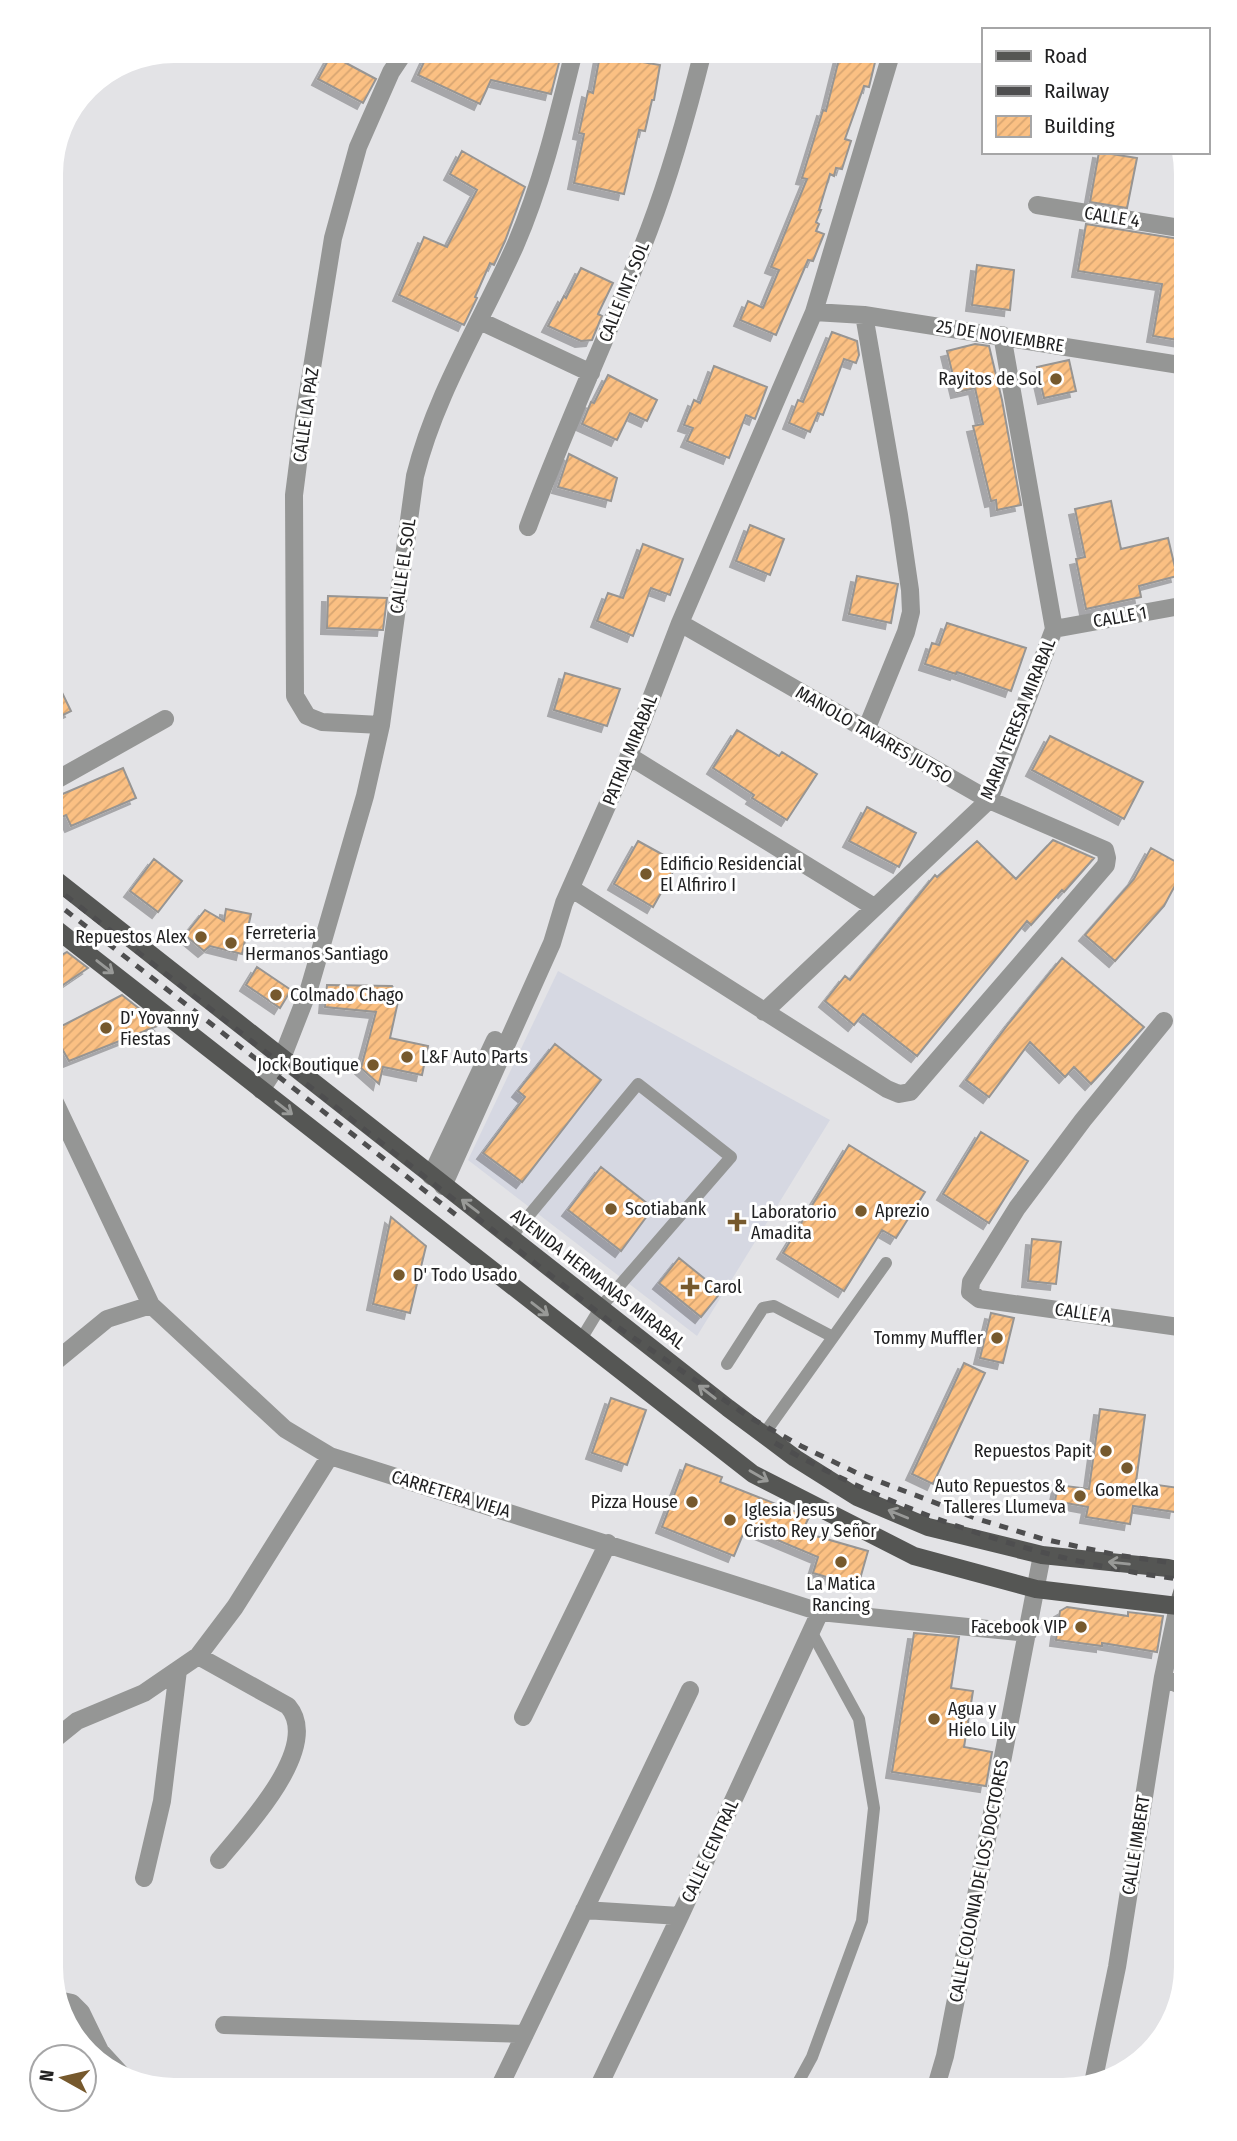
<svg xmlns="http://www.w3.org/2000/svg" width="1237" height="2141" viewBox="0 0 1237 2141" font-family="'Fira Sans Condensed',sans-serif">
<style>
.built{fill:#d6d8e2}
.building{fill:url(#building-hatch);stroke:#979593;stroke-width:2;filter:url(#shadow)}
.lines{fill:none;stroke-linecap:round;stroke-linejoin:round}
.lane{stroke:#959695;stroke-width:12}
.street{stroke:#959695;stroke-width:18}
.secondary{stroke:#6f706f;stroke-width:18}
.primary{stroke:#555654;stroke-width:18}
.rail{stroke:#4e4e4f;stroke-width:5;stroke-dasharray:9 9;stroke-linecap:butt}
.oneway{stroke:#999a98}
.poi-dot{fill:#76592d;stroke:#fff;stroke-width:2.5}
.labels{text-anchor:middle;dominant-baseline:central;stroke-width:6;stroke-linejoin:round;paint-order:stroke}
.street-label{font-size:18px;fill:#212122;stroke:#fff}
.poi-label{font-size:18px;fill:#212122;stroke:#fff;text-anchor:start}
</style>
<defs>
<pattern id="building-hatch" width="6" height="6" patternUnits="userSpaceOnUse" patternTransform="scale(1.75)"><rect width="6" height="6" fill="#fbc083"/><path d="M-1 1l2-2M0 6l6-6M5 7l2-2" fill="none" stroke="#d7a571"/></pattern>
<filter id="shadow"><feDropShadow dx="-6" dy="6" stdDeviation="0" flood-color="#0004"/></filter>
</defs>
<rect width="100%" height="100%" fill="#e3e3e6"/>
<path class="built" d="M558,971L830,1120L697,1336L468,1160Z"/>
<path class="building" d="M429,51H562L551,94L491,80L480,104L418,75Z
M841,51H872L871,57L876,58L869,87L864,86L845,139L851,141L842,169L836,168L834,176L830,174L819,210H821L816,222L819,224L816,231L824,234L813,261L808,260L776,335L740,320L748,301L763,308L779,270L771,267L807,179L802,178L823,110L826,111Z
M331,55L376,79L363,103L318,79Z
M600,55L660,65L654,100H652L645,131L639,130L624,194L574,183L584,134L579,133L588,91L593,93Z
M462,151L525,187L505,241L494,265L490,263L475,297L477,298L464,325L399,295L424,237L447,247L477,190L450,174Z
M1099,152L1137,158L1127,208L1090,202Z
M1086,224L1186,240V329L1184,341L1153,336L1162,284L1078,271Z
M977,265L1014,270L1010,310L972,305Z
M581,268L613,283L598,314L602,316L592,340L581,341L548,326L564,296L566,298Z
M832,332L857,341L859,355L856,363L844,359L823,415L818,413L810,432L789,423L798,400L803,402Z
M975,344L989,346L1002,400L1021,505L997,510L996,500L991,501L973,426L983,424L975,388L957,392L947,351Z
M1069,360L1076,391L1044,398L1037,367Z
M714,366L767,387L755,419L746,415L729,458L687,441L693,428L684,425L694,400L700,403Z
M608,375L657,400L647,421L630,413L617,440L582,424L591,402L594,403Z
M569,454L617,478L611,501L558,487Z
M1111,501L1121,549L1168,538L1177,576L1139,586L1141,597L1086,609L1076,559L1085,557L1075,509Z
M750,525L784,539L770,575L736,561Z
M643,544L683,559L670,595L651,588L633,636L597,621L608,593L623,598Z
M857,576L898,584L891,623L849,614Z
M328,596L387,598L383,630L327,628Z
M947,623L1026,648L1011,691L957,672L956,674L925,664L932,643L939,645Z
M51,670L71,711L51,721Z
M565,673L620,689L607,726L554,710Z
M737,730L779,756L782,752L817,774L787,820L752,798L754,795L713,768Z
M1050,736L1143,782L1124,819L1032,770Z
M123,768L136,798L71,826L66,815L51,822V799Z
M867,807L916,833L899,867L849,841Z
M1053,840L1094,858L1064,892L1062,890L1031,925L1027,921L917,1056L863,1014L854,1025L825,1001L845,976L850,980L935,875L937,877L977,841L1016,879Z
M638,841L678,863L653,907L614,884Z
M1151,848L1185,867L1164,906L1115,961L1085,935L1134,879Z
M154,859L182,881L158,912L130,891Z
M226,909L251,914L242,954L210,946L204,951L185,935L205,910L224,921Z
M67,952L88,968L51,993V961Z
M1062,958L1144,1027L1091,1084L1074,1067L1065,1077L1030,1042L989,1097L966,1080L1009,1023Z
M257,967L291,990L280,1008L246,985Z
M327,985L392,986L399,997L390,1038L428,1046L422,1075L383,1067L379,1084L361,1068L376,1012L325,1007Z
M122,995L160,1025L69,1061L52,1031Z
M555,1044L601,1080L522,1182L483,1153L525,1097L518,1091Z
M981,1132L1028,1161L989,1223L943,1194Z
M849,1145L925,1192L896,1238L882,1230L844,1291L783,1253Z
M601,1167L653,1208L621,1251L568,1210Z
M391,1217L426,1246L410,1313L373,1304Z
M1032,1239L1061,1242L1056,1284L1028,1281Z
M679,1258L721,1292L701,1317L659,1283Z
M991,1313L1014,1318L1003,1363L980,1358Z
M964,1363L985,1373L933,1484L912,1474Z
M611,1398L646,1410L627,1465L592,1453Z
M1100,1409L1145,1415L1136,1482L1179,1488L1175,1512L1133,1506L1130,1524L1086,1517L1088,1507L1055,1501L1058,1485L1089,1489Z
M686,1464L722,1477L720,1482L809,1517L802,1532L868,1551L858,1586L813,1573L818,1557L746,1527L734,1556L662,1527Z
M1067,1607L1128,1616V1612L1163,1616L1157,1652L1102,1643V1646L1056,1640L1060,1611Z
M914,1633L959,1637L951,1688L973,1691L964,1747L992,1752L986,1786L892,1772Z"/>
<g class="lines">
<path class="lane" d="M511,1237L638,1084L731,1157L600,1308L580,1341
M727,1364L763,1308L774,1306L833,1337
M764,1434L886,1263
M794,2090L812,2057L862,1921L874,1808L859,1719L811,1631"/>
<path class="street" d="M1037,205L1186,229
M814,312L864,315L1186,366
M864,315L899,515L910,590L911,612L906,632L866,730
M480,321L591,373
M528,527C565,426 611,330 649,230C671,172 688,111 703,51
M1054,629L1186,605
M381,725L322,722L307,716L295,696L294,495L304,417L333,238L358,147L391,72L405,51
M629,756L874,907
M51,783L165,719
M572,889L887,1089L899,1094L910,1092L1106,865L1107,858L1105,850L989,800L680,623
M764,1012L989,800L1054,629L1002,335
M1164,1021L1083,1120L1017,1208L971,1282L970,1292L979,1299L1186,1328
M261,1090L282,1058L309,989L365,796L381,725L415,476C435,395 481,322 515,246C542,184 558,116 574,51
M51,1094L151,1305L285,1429L330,1456L820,1612L1028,1633
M431,1176L495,1040
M443,1186L552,943L564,903L629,756L680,623L814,312L892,51
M51,1365L107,1319L151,1305
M198,1656L288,1706C323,1747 245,1828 219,1860
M1163,1677L1186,1688
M523,1717L608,1543
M51,1742L77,1721L144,1693L198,1656L235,1607L330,1456
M144,1878L162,1801L178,1670
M584,1910L680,1916
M58,2000L72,2003L81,2012L100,2051L122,2075
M224,2025L525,2034
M1093,2083L1117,1967L1163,1677L1178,1606
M498,2090L690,1690
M597,2090L680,1916L820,1612
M935,2090L945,2056L1042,1555"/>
<path class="secondary" d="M1178,1606L1186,1580"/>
<path class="primary" d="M51,876L728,1408L795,1458L857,1497L928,1527L1042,1555L1168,1568L1186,1572
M51,925L753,1474L914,1556L1036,1589L1186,1607"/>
<path class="rail" d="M51,884L609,1321L749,1417L801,1446L857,1473L978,1519L1043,1539L1117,1555L1186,1565
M51,899L456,1215
M775,1443C898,1514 1045,1563 1186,1580"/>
</g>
<defs><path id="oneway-shaft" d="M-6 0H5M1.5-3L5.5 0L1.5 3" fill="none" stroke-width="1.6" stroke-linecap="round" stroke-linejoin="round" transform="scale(1.75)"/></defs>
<g class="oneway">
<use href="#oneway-shaft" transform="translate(105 967) rotate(38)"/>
<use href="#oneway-shaft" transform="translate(284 1108) rotate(38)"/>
<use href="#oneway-shaft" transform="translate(470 1206) rotate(-143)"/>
<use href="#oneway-shaft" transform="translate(540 1309) rotate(38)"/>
<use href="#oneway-shaft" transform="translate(707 1392) rotate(-142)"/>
<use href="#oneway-shaft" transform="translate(759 1476) rotate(30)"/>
<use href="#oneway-shaft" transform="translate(898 1514) rotate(-158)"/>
<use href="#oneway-shaft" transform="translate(1119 1563) rotate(-174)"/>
</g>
<g class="poi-dot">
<circle cx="1056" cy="379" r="7"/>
<circle cx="646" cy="874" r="7"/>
<circle cx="201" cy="937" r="7"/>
<circle cx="231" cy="943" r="7"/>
<circle cx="276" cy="995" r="7"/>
<circle cx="106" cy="1028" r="7"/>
<circle cx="407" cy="1057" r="7"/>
<circle cx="373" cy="1065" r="7"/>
<circle cx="611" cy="1209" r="7"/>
<circle cx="861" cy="1211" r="7"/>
<path d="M733.5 1211.5h7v7h7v7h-7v7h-7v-7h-7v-7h7z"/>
<circle cx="399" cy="1275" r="7"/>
<path d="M686.5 1276.5h7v7h7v7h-7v7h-7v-7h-7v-7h7z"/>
<circle cx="997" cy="1338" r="7"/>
<circle cx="1106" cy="1451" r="7"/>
<circle cx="1127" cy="1468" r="7"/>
<circle cx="1080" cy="1496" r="7"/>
<circle cx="692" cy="1502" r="7"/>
<circle cx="730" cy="1520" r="7"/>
<circle cx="841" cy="1562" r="7"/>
<circle cx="1081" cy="1627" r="7"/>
<circle cx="934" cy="1719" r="7"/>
</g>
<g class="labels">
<g class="street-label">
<text transform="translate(1112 217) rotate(9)">CALLE 4</text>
<text transform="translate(624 292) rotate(-68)">CALLE INT. SOL</text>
<text transform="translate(1000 336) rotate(9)">25 DE NOVIEMBRE</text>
<text transform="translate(306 415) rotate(-82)">CALLE LA PAZ</text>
<text transform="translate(403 566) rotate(-82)">CALLE EL SOL</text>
<text transform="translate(1120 617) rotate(-10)">CALLE 1</text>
<text transform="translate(1018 719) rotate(-68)">MARIA TERESA MIRABAL</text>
<text transform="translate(874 735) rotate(30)">MANOLO TAVARES JUTSO</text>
<text transform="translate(630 750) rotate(-68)">PATRIA MIRABAL</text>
<text transform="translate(598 1279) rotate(38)">AVENIDA HERMANAS MIRABAL</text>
<text transform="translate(1083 1313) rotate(8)">CALLE A</text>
<text transform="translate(451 1494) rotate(17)">CARRETERA VIEJA</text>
<text transform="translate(1136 1845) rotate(-81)">CALLE IMBERT</text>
<text transform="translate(710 1851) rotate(-65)">CALLE CENTRAL</text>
<text transform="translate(979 1881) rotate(-79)">CALLE COLONIA DE LOS DOCTORES</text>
</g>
<g class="poi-label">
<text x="1042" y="379" text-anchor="end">Rayitos de Sol</text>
<text x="660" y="864">Edificio Residencial<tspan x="660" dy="21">El Alfiriro I</tspan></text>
<text x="245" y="933">Ferreteria<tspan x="245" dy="21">Hermanos Santiago</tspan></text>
<text x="187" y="937" text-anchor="end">Repuestos Alex</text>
<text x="290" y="995">Colmado Chago</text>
<text x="120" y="1018">D' Yovanny<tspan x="120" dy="21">Fiestas</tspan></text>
<text x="421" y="1057">L&amp;F Auto Parts</text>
<text x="359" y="1065" text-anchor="end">Jock Boutique</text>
<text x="625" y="1209">Scotiabank</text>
<text x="875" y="1211">Aprezio</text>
<text x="751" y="1212">Laboratorio<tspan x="751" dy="21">Amadita</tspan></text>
<text x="413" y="1275">D' Todo Usado</text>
<text x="704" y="1287">Carol</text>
<text x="983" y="1338" text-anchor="end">Tommy Muffler</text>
<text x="1092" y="1451" text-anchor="end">Repuestos Papit</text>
<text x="1066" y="1486" text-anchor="end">Auto Repuestos &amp;<tspan x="1066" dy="21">Talleres Llumeva</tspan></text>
<text x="1127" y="1490" text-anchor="middle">Gomelka</text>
<text x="678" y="1502" text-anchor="end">Pizza House</text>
<text x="744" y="1510">Iglesia Jesus<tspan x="744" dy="21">Cristo Rey y Señor</tspan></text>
<text x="841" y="1584" text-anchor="middle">La Matica<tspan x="841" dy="21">Rancing</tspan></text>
<text x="1067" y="1627" text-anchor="end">Facebook VIP</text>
<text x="948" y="1709">Agua y<tspan x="948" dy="21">Hielo Lily</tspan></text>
</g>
</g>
<path d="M0 0H1237V2141H0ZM174 63H1063A111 111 0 0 1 1174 174V1967A111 111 0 0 1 1063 2078H174A111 111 0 0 1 63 1967V174A111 111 0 0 1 174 63Z" fill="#fff" fill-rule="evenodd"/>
<rect x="982" y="28" width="228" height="126" fill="#ffffff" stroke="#a6a6a7" stroke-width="2"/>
<rect x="996" y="51" width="35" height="10" fill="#555654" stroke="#a6a6a7" stroke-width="2"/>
<text x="1044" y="63" font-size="21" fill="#212122">Road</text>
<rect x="996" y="86" width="35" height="10" fill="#4e4e4f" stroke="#a6a6a7" stroke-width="2"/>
<text x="1044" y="98" font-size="21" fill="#212122">Railway</text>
<rect x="996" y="116" width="35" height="21" fill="url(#building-hatch)" stroke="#a6a6a7" stroke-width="2"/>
<text x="1044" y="133" font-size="21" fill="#212122">Building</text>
<g transform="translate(63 2078) rotate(278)"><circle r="33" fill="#ffffff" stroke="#a6a6a7" stroke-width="2"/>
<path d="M0-5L12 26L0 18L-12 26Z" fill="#76592d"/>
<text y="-10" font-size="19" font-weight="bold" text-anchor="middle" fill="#212122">N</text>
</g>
</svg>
